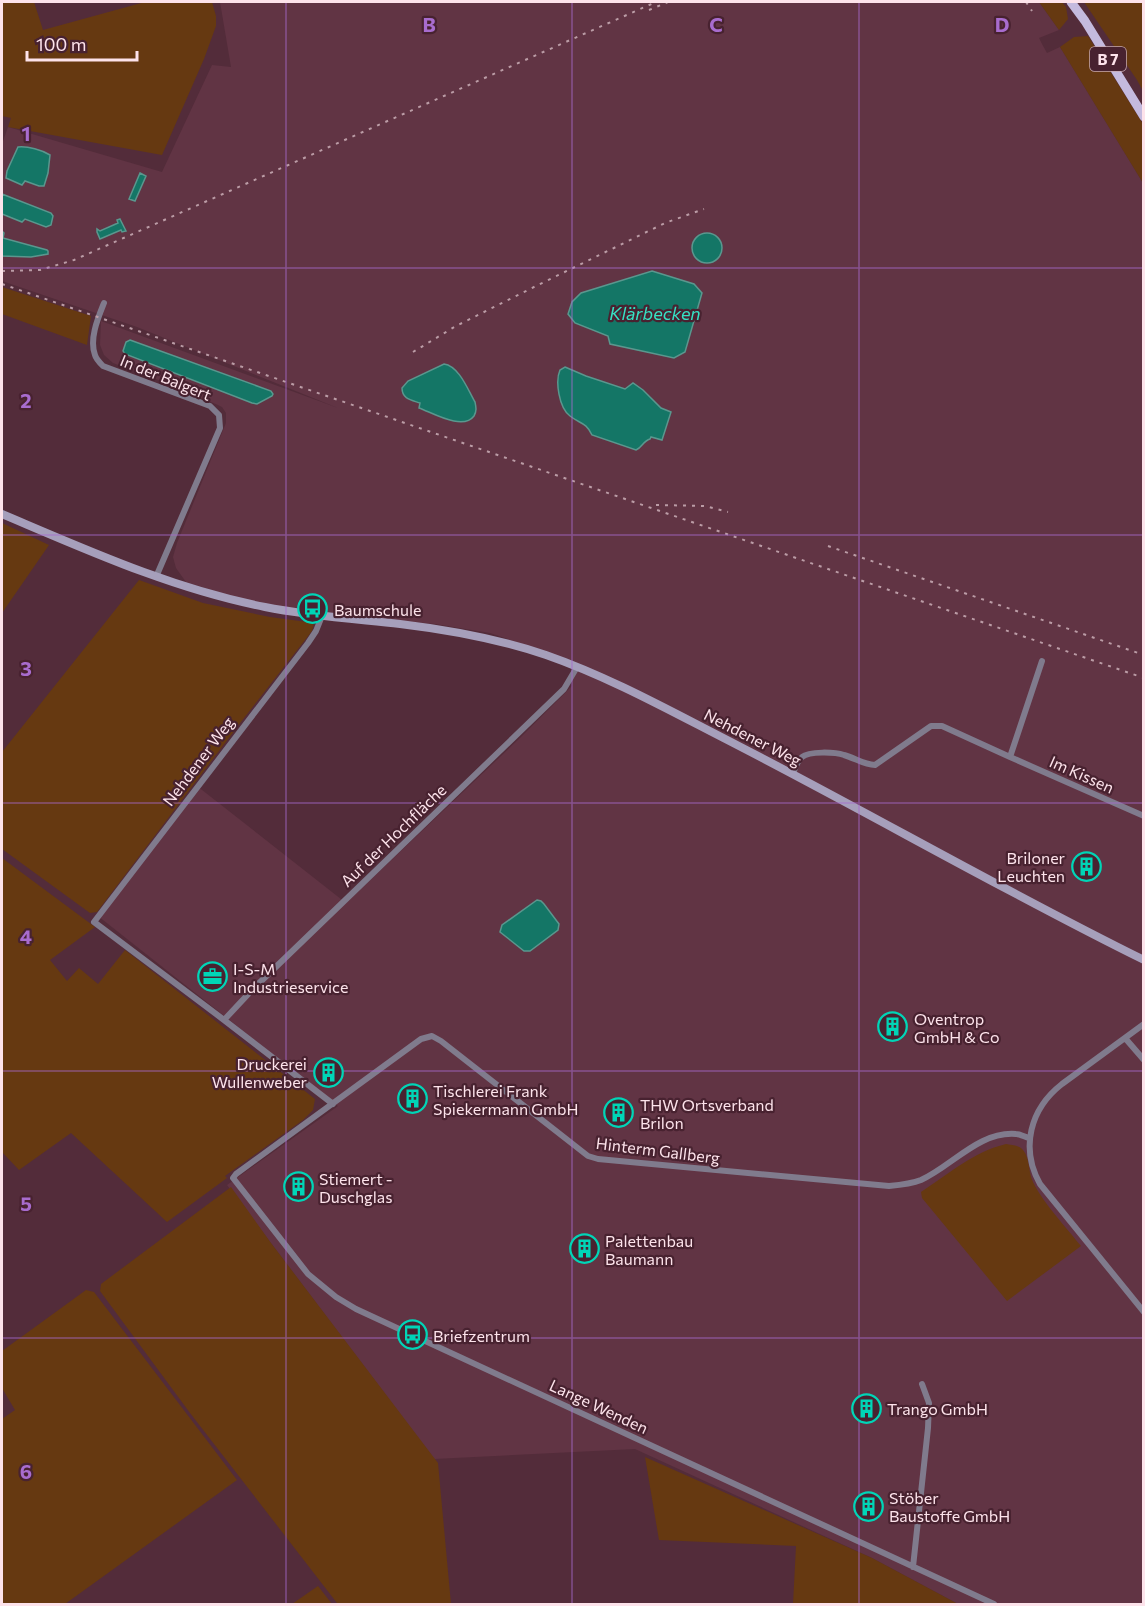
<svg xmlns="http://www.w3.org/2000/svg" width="1145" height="1606" viewBox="0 0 1145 1606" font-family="Commissioner,sans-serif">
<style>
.built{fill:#613444}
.green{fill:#663911}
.water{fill:#147666;stroke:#5a978e;stroke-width:1.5}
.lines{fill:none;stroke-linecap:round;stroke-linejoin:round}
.street{stroke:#807b8d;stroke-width:6}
.secondary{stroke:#a69fbb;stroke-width:8}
.primary{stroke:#c4bade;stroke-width:9}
.rail{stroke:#bb9ca6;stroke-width:2;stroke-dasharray:3 6;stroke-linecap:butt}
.grid{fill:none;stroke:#a86cce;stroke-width:1.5;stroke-opacity:0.55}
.labels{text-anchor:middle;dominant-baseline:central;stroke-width:4.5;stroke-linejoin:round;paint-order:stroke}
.shield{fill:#482230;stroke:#c7a9b3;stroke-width:1.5}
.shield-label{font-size:15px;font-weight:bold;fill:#fde3eb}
.street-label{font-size:16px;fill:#fde3eb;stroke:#482230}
.poi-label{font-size:16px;fill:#fde3eb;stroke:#482230;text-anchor:start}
.water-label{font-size:18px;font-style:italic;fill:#35e2c4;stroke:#482230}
.grid-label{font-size:20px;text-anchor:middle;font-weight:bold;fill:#a86cce;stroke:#482230;stroke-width:4.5;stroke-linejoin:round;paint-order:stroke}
</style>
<rect width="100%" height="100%" fill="#532c3a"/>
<path class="built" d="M220,2H1039L1059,30L1039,38L1042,44L1047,53L1060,47L1143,183V1604H958L872,1558L635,1449L434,1459L227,1185L338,1106L98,916L197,786L346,903L521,737L572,686V661L490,633L435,624L319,613L246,601L186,582L176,568L173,557L177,543L226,423V413L222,407L218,405L151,377L113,363L104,355L100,345L101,321L338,408L137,327L2,281V144L8,127L162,172L212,65L231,67Z"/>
<path class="green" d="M2,2H34L43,30L145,2H212L216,16V26L204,59L162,155L8,127L11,118L2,116Z
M1039,2H1062L1066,7L1068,19L1059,30Z
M1084,2H1143V91L1137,80Z
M1088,36L1143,124V183L1060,47L1074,37Z
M2,287L91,316L87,345L2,314Z
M2,523L49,545L2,613Z
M139,580L203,603L270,617L314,623L312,631L241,722L97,912L90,913L2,849V752Z
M2,858L95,927L50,960L67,981L79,968L98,984L125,950L315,1099L313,1110L303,1120L225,1176L227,1178L167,1222L71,1133L19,1170L2,1152Z
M1006,1144C1012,1145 1019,1145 1023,1150C1030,1158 1028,1172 1033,1182C1043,1203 1066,1227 1081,1246L1007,1301L922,1198L921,1192C949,1174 973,1152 1006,1144Z
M231,1187L271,1243L438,1463L451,1604H339L337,1603L190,1413L100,1291L101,1284Z
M86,1290L94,1292L237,1480L65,1604H2V1419L15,1410L2,1388V1351Z
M645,1457L872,1558L958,1604H793L796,1546L659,1540Z
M318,1586L332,1604H292Z"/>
<path class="water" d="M18,147C28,146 42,150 50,155L48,173L44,186H39L25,181L22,185L6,178L7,171Z
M140,173L146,176L135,201L129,199Z
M2,194L51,213L53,216L51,225L46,227L25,219L22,222L2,214Z
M120,219L126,231L122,232L121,230L100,239L97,232V229L100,231L118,223L117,220Z
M2,231L4,233L3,238L47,250L48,251V254L31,257L2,256Z
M692 248a15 15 0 1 1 30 0a15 15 0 1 1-30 0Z
M652,271L694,284L702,293L685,352L674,358L610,344L608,336L575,323L568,314L572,302L581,293Z
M130,340L271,391L273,394L272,396L257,404L252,403L125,354L123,351L126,342Z
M444,364C459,366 468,390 475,402C476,407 477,411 474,416C463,431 433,413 419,408L420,403C411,400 402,399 402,388L408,381Z
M565,367L586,376L625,389L633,383L643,390L661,408L671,412L662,440L651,437L650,439C643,441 642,448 636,450L592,435C586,422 580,424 570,416C559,408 555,381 560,370Z
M537,900L541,901L544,904L559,924L558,930L530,951H524L500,932L502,925Z"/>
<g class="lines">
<path class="street" d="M104,303C98,318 89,339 95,355C96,359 100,363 103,366L210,406L219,415L220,428L156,577
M322,616L316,631L308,643L94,922L224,1020L333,1104
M1042,661L1010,757L1144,816
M793,774C795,768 797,761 802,757C809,751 835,752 844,755C855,758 864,765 875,765L931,726H942L1010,757
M224,1020L253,989L564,689L577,667
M1144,1024L1062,1084C1030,1109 1020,1148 1040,1184L1144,1312
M1125,1038L1144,1060
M913,1567L928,1428L929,1403L922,1384
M994,1604L356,1309L336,1297L308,1274L233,1178L236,1174L421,1039L432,1036L441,1041L588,1156L598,1159L889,1186C900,1185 911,1184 921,1180C952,1166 979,1131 1016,1134C1020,1134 1025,1137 1029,1138"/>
<path class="secondary" d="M2,514C87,550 173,589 265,607C310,616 355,619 400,624C450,630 499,639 546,655C612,678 674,713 737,745C873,815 1006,892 1144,960"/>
<path class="primary" d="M1071,2L1085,21L1144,117"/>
<path class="rail" d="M1026,2L1032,11
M649,10L668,2
M2,271L40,270L74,260L656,2
M2,284L1144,678
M413,352L456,326L536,286L665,223L704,209
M656,505L705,506L728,512
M828,546L1144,655"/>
</g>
<path class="grid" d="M286,2V1604M572,2V1604M859,2V1604M2,268H1144M2,535H1144M2,803H1144M2,1071H1144M2,1338H1144"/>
<defs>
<symbol id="bus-ring" viewBox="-11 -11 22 22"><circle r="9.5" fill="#482230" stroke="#00d5b7" stroke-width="1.5"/><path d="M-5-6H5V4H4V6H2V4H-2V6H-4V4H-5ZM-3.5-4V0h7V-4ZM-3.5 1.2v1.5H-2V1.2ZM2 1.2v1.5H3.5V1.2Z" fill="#00d5b7"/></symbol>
<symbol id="building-ring" viewBox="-11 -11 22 22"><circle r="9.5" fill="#482230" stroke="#00d5b7" stroke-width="1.5"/><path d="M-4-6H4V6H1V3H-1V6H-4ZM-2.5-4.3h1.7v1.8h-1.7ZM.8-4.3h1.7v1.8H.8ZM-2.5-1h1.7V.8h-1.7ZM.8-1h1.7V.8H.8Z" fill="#00d5b7"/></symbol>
<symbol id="office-ring" viewBox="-11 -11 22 22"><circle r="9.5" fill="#482230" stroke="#00d5b7" stroke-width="1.5"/><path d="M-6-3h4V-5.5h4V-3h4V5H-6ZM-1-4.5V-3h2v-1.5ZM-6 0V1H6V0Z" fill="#00d5b7"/></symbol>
</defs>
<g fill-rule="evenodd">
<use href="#bus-ring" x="296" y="592" width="33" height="33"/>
<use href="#building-ring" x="1070" y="850" width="33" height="33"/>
<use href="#office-ring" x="196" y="960" width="33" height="33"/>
<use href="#building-ring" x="876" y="1010" width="33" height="33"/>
<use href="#building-ring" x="312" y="1056" width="33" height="33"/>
<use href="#building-ring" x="396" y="1082" width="33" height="33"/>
<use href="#building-ring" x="602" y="1096" width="33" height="33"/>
<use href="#building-ring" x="282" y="1170" width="33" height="33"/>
<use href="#building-ring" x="568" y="1232" width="33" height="33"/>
<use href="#bus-ring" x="396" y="1318" width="33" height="33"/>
<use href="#building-ring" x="850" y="1392" width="33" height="33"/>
<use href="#building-ring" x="852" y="1490" width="33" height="33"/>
</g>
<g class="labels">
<rect class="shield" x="1090" y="47" width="36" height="24" rx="4.5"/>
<g class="shield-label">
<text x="1108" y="59">B 7</text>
</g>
<g class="street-label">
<text transform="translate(166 377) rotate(22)">In der Balgert</text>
<text transform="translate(753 737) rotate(27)">Nehdener Weg</text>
<text transform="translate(198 761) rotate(-53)">Nehdener Weg</text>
<text transform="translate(1082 774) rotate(24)">Im Kissen</text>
<text transform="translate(393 835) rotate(-44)">Auf der Hochfläche</text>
<text transform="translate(658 1150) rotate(7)">Hinterm Gallberg</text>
<text transform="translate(599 1406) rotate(25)">Lange Wenden</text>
</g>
<g class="poi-label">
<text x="334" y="609">Baumschule</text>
<text x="1065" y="857" text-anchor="end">Briloner<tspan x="1065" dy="18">Leuchten</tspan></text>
<text x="233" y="968">I-S-M<tspan x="233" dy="18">Industrieservice</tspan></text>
<text x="914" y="1018">Oventrop<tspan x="914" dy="18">GmbH &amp; Co</tspan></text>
<text x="307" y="1063" text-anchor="end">Druckerei<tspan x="307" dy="18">Wullenweber</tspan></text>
<text x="433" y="1090">Tischlerei Frank<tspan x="433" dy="18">Spiekermann GmbH</tspan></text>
<text x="640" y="1104">THW Ortsverband<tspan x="640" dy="18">Brilon</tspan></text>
<text x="319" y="1178">Stiemert -<tspan x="319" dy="18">Duschglas</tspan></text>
<text x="605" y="1240">Palettenbau<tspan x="605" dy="18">Baumann</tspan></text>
<text x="433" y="1335">Briefzentrum</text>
<text x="887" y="1408">Trango GmbH</text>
<text x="889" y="1497">Stöber<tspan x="889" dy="18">Baustoffe GmbH</tspan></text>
</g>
<g class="water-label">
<text x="655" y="313">Klärbecken</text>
</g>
</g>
<g class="grid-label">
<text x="429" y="32">B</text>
<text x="716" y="32">C</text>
<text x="1002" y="32">D</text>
<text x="26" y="141">1</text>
<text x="26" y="408">2</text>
<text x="26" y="676">3</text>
<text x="26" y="944">4</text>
<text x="26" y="1211">5</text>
<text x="26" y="1479">6</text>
</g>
<rect width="1145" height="1606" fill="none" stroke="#fde3eb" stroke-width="6"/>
<path d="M27 51v9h110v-9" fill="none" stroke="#fde3eb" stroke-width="3"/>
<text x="36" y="51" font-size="18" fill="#fde3eb" stroke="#482230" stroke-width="4.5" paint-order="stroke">100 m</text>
</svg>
